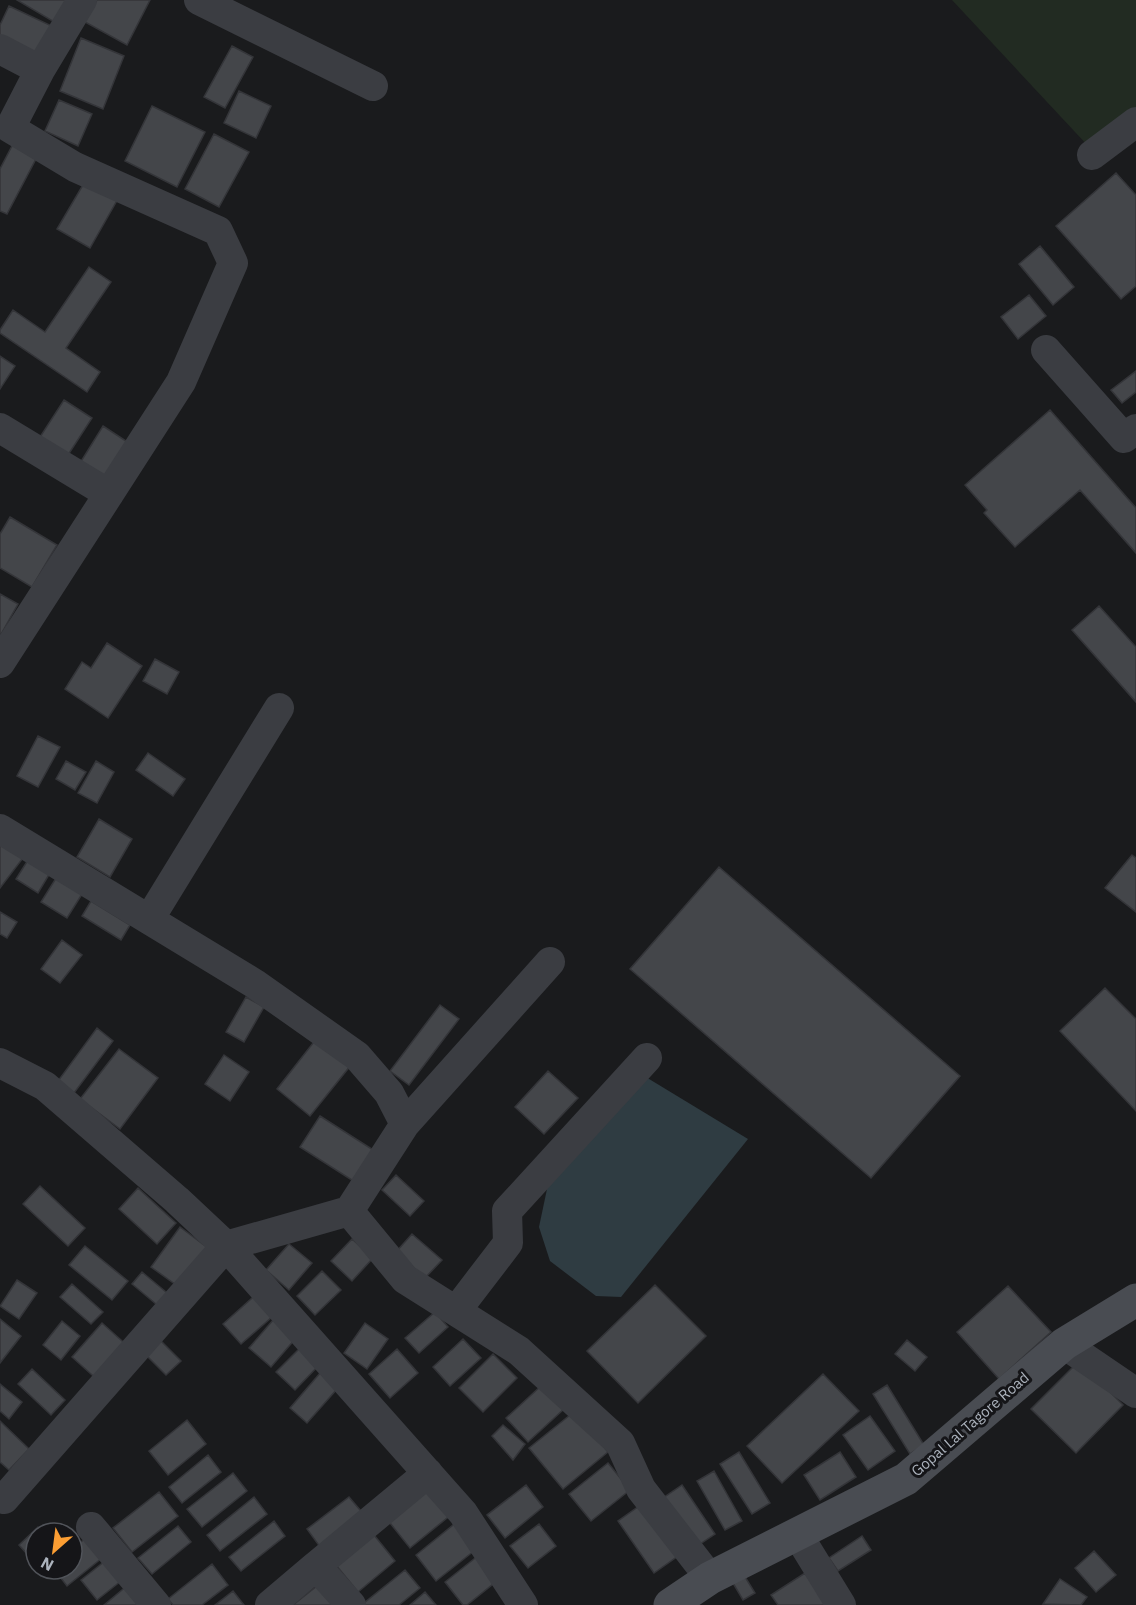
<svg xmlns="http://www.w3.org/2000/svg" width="1136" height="1605" viewBox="0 0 1136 1605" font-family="'IBM Plex Sans',sans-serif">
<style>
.green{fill:#222b22}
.water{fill:#2f3c42}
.building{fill:#44464a;stroke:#343539;stroke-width:1.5}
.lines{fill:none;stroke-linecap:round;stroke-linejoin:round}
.street{stroke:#3b3d42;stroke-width:30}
.secondary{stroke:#494c52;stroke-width:33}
.labels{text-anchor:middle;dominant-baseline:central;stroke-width:6;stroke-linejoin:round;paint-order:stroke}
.street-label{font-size:15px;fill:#acb3bd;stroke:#151518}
</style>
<rect width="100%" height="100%" fill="#1a1b1d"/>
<path class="green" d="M952,0H1136V107L1089,147Z"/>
<path class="water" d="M626,1065L748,1139L621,1297L596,1296L550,1261L539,1227L551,1170Z"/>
<path class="building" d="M17,0H75L61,26Z
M97,0H150L127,45L85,22Z
M9,6L56,28L43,57L0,37V25Z
M81,38L124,56L103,109L60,91Z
M232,46L253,57L225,108L204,97Z
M239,91L271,106L256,138L224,123Z
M59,100L92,114L78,146L45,131Z
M152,106L205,132L177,187L125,161Z
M214,134L249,152L219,207L185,189Z
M13,144L37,157L7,214L0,211V169Z
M1116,173L1136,195V286L1121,299L1056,226Z
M87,178L119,197L90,248L57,229Z
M1040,246L1074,287L1053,305L1019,264Z
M89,267L111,282L66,348L100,372L87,392L0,333V330L13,310L45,332Z
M1029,295L1046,316L1018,339L1001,317Z
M0,356L15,366L0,389Z
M1136,371V392L1122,403L1111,390Z
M64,400L92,418L68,455L40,437Z
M1050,410L1136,508V553L1080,490L1015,547L984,513L987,510L965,485Z
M103,426L129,443L107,479L80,463Z
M10,517L57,545L32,587L0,568V534Z
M0,594L18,604L0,636Z
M1099,606L1136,647V702L1072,630Z
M107,643L142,666L108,718L65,689L82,662L91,668Z
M155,659L179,672L167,694L143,681Z
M38,736L60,747L38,787L17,776Z
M148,753L185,779L173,796L136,770Z
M66,761L86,772L75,790L56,779Z
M96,761L114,772L97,803L78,793Z
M99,819L132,839L110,877L77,857Z
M0,841L23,858L0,888Z
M1132,855L1136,858V912L1105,888Z
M28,860L50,873L38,893L16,879Z
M719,867L960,1076L871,1178L630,969Z
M58,875L84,891L67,918L41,902Z
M91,901L130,925L121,940L82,916Z
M0,912L17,922L7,938L0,934Z
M62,940L82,955L60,983L41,969Z
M1105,988L1136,1019V1111L1060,1031Z
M246,997L264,1007L244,1042L226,1032Z
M440,1005L459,1019L409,1085L390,1071Z
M97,1028L113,1041L74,1093L58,1081Z
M317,1038L351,1065L310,1116L277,1089Z
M119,1049L158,1078L120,1129L80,1099Z
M224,1055L249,1072L230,1101L205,1084Z
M548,1071L578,1098L544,1134L515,1107Z
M320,1116L378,1153L358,1184L300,1147Z
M396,1175L424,1201L410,1216L382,1190Z
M40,1186L85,1228L68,1246L23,1204Z
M138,1188L176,1223L157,1244L119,1209Z
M180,1227L208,1248L179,1287L151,1267Z
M412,1234L442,1260L425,1278L396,1252Z
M352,1239L373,1258L352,1281L331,1261Z
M289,1244L312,1263L289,1290L266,1270Z
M85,1246L128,1281L112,1300L69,1265Z
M322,1271L341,1290L315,1315L297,1296Z
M142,1272L172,1297L162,1309L132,1284Z
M17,1280L37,1293L19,1319L0,1306Z
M72,1284L103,1312L91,1324L60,1297Z
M655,1285L706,1336L638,1403L587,1351Z
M1008,1286L1051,1332L999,1379L957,1332Z
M261,1290L280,1310L241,1344L223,1324Z
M280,1312L302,1331L271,1367L249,1348Z
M435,1312L448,1327L419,1353L405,1338Z
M0,1319L21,1336L0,1363Z
M62,1321L80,1336L61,1360L43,1345Z
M102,1323L131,1349L101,1383L72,1357Z
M365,1323L388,1339L367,1369L344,1353Z
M463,1339L481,1358L450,1386L433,1367Z
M160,1340L181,1361L166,1375L145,1354Z
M907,1340L927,1357L915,1371L895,1354Z
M306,1342L324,1360L295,1390L276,1372Z
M397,1349L418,1373L390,1398L369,1374Z
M493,1354L517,1378L483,1412L459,1388Z
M1079,1361L1123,1405L1076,1453L1031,1409Z
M327,1365L345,1380L307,1423L290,1408Z
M32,1369L65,1400L51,1415L18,1384Z
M823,1374L859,1411L782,1483L747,1446Z
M0,1384L22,1402L9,1419L0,1411Z
M542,1385L564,1409L528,1442L506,1418Z
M887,1385L924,1445L910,1454L873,1394Z
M575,1411L608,1452L563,1489L529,1448Z
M870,1416L895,1451L868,1470L843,1435Z
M187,1420L206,1444L168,1475L149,1451Z
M0,1421L29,1449L9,1470L0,1462Z
M503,1425L525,1444L513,1460L492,1436Z
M739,1452L770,1503L752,1514L720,1464Z
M840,1452L856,1477L820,1500L804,1475Z
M208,1455L221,1472L182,1503L169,1487Z
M608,1463L630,1490L591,1521L569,1494Z
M714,1471L742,1521L725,1530L697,1481Z
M233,1473L247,1491L202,1527L187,1509Z
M428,1484L452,1514L410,1548L386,1518Z
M526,1485L543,1507L505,1538L487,1515Z
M682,1485L715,1534L697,1546L663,1498Z
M159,1492L178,1516L132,1552L113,1528Z
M254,1497L267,1514L220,1551L207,1535Z
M349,1497L366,1517L323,1551L307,1529Z
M642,1504L678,1556L654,1573L618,1521Z
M274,1521L285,1536L241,1571L229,1557Z
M458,1521L479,1547L436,1581L416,1555Z
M539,1524L556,1546L528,1568L510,1546Z
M178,1526L191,1542L152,1574L138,1558Z
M38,1527L44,1533H36V1564L19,1545Z
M91,1534L107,1554L67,1586L54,1569H72V1549Z
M374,1535L395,1561L358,1592L336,1565Z
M862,1536L871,1550L838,1571L829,1558Z
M484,1551L503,1576L467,1605H463L445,1582Z
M1094,1551L1116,1575L1096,1592L1075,1568Z
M105,1561L121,1581L97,1600L81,1580Z
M212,1564L228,1585L202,1605H173L168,1599Z
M405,1570L420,1588L399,1605H365L364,1603Z
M742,1572L755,1593L743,1600L730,1578Z
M805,1573L826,1605H778L771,1595Z
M1060,1579L1087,1597L1081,1605L1043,1604Z
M322,1582L333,1605H293Z
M128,1585L144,1605H104Z
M233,1591L244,1605H215Z
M425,1592L436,1605H410Z"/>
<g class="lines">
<path class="street" d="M199,0L373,86
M0,49L40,70
M1092,155L1136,122
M1046,350L1124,438L1136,429
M0,428L109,494
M0,663L181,382L233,263L218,231L75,167L10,128L40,70L82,0
M0,829L255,984L357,1056L389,1093L405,1124L349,1211L405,1279L519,1351L620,1443L641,1489L710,1578
M150,918L279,708
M0,1063L45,1086L177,1200L226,1246L4,1499
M405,1124L550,962
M349,1211L226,1246L463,1513L523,1605
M456,1311L508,1243L507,1211L647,1058
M1064,1344L1136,1393
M91,1527L156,1605
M798,1535L841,1605
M270,1605L316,1566
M351,1605L316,1566L428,1473"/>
<path class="secondary" d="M670,1605L710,1578L906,1479L1064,1344L1136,1300"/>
</g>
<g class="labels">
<g class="street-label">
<text transform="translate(970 1424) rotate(-41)">Gopal Lal Tagore Road</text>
</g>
</g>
<g transform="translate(54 1551) rotate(208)"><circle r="28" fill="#151518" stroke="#51545a" stroke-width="1.5"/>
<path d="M0-4.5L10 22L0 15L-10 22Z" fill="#fc9e33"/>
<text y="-9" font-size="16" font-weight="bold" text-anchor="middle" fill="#acb3bd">N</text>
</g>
</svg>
